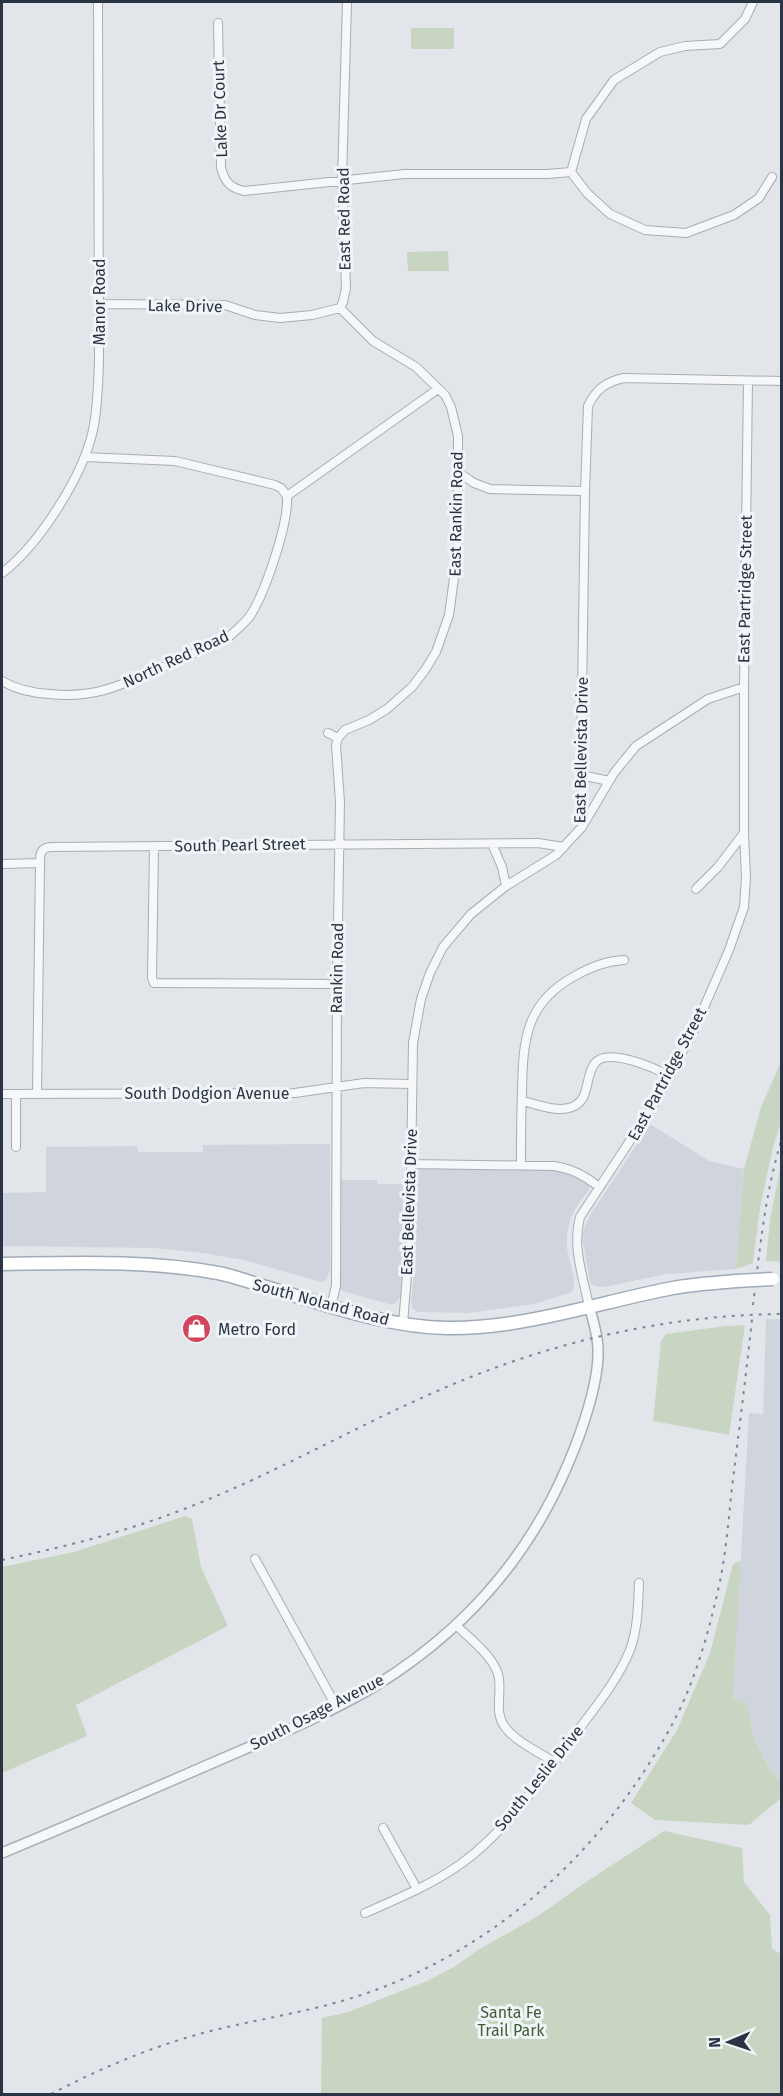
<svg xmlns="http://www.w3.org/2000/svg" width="783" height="2096" viewBox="0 0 783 2096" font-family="'Fira Sans',sans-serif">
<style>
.built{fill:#d0d5dd}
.green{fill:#c8d5c3}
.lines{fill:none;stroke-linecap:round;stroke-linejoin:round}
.minor-casing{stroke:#a7adb6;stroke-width:10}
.tertiary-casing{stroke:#a7adb6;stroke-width:12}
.primary-casing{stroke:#a1aab7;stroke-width:15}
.minor{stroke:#f5f7f9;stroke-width:8}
.tertiary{stroke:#f5f7f9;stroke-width:9}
.primary{stroke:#fff;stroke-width:12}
.rail{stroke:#7b8695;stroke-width:2;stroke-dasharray:3 6;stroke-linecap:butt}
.primary-bridge-casing{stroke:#a1aab7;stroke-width:15;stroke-linecap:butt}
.primary-bridge{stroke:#fff;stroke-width:12}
.labels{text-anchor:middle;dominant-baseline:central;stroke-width:6;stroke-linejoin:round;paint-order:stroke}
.street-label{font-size:16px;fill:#2a3444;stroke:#f2f5f8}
.poi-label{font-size:16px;fill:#2a3444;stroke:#f2f5f8;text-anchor:start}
.park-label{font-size:16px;fill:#3f6037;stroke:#f2f5f8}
</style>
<rect width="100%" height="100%" fill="#e2e6eb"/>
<path class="built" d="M650,1124L709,1161L744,1169L736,1269L667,1274L604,1287L595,1286L590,1283L582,1234L589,1217Z
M330,1144V1271L325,1281L322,1282L243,1260L203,1253L153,1248L2,1246V1193L46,1192V1147L137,1146L138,1152H203V1145Z
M423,1167L552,1170L568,1172L584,1179L589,1185V1191L580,1201L571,1217L567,1235V1248L574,1280V1287L572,1292L534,1304L469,1313L418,1312L413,1309L411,1302L415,1263L416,1177L418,1170Z
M339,1180H377V1184H404L401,1296L397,1302L392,1305L342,1291L340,1288Z
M766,1319H781V1782L770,1770L753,1736L747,1702L733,1698L749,1413L763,1414Z"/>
<path class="green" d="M411,28H454V49H411Z
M448,251L449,271H408L407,252Z
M781,1062V1122L773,1147L760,1208L753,1263L736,1269L744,1169L761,1107Z
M781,1164V1262L766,1261L770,1219Z
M745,1325L729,1435L653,1421L661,1341L666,1334L726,1326Z
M185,1516L192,1519L201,1567L228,1626L76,1705L87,1736L2,1773V1567L74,1552Z
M741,1561L733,1698L747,1702L753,1736L770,1770L781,1782V1798L749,1825L655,1820L631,1803L677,1730L710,1653L733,1564Z
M664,1831L742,1848L744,1882L770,1915L772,1949L781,1954V2094H321L322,2018L348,2012L427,1981L454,1967L478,1950L538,1916L583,1884Z"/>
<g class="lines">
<defs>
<path id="minor" d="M218,23L221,167C224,181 230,188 244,191L404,174H547L571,172
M571,172L586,119L614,80L660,52L685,46L720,44L745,19L753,2
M571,172L587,193L610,214L645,230L686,233L734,215L759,198L772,177
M99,304L225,305L255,315L280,318L312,315L340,308
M340,308L343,302L346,288L342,180L347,2
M85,457L175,461L275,485L281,488L287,496
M458,472L474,483L490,489L585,491
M2,573C39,545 83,476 93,430C98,407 98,384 99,361L98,2
M2,681C17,690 32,693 50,694C98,699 125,683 168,665C189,655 210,647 230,636C237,629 244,624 250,616C265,593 289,523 287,496L438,389
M328,733L338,738
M581,775L609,781
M582,827L614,773L636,746L708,699L744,687
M492,844L502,867L506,886
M154,846L152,978L154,983L337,984
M2,864L40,863
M696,889L718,867L744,833V687L748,381
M2,1094L295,1093L364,1083L412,1084
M37,1094L40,863C40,854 40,848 51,847L538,843L564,847
M522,1101C537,1104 557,1113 572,1107C591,1100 584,1077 595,1063C608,1047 655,1068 669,1076
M16,1147V1095
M411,1164L554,1166C572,1169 584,1175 599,1187
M521,1164C521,1140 521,1115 522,1091C523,1041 525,1004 573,977C590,967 605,961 624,960
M331,1306L336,1286L337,984L340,802L336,745L338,738L345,730L369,720L387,709L412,687L425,670L436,652L449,615L458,549V436L451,407L445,395L416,367L373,341L340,308
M589,1306C583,1277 572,1247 580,1217L656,1101L695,1028L729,950L744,907L746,877L744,833
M403,1324L410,1238L413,1043L421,999L430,973L443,947L471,914L506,886L556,855L582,827L581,767L585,491L588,406C596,389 606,382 624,378L782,381
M255,1559L336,1706
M456,1625C470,1639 492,1655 498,1674C503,1692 493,1711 505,1727C516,1742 539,1752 554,1762
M383,1828L417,1889
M365,1913C397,1899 433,1884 462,1863C506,1831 540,1781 573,1737C593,1710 617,1682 630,1650C638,1628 638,1606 639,1583"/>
<path id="tertiary" d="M2,1853C72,1824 141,1794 210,1764C265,1740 323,1717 375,1686C463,1632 528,1559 568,1464C581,1434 599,1383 598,1350C598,1335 593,1320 589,1306"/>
<path id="primary" d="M2,1264C74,1263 147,1260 218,1273C234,1276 250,1282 266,1287C325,1304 385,1327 447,1328C524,1329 599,1302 673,1288C694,1284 716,1283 736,1281"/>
</defs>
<use href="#minor" class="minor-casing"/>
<use href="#tertiary" class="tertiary-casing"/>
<use href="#primary" class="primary-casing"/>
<use href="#minor" class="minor"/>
<use href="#tertiary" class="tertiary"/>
<use href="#primary" class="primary"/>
<path class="rail" d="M753,1305C760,1248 765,1193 782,1138
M2,1560C64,1547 125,1532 184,1509C271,1476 350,1429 435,1392C543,1344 663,1315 782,1314
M51,2094C105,2066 160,2043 219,2029C269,2017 319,2010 367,1993C483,1953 579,1871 645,1770C661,1745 676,1720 687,1693C699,1664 708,1633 715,1603C725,1565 728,1526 732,1487C739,1431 746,1375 752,1319"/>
<defs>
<path id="primary-bridge" d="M736,1281L773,1279"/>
</defs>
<use href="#primary-bridge" class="primary-bridge-casing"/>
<use href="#primary-bridge" class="primary-bridge"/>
</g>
<defs>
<symbol id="shop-disc" viewBox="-11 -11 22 22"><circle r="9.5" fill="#d2455e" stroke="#f2f5f8"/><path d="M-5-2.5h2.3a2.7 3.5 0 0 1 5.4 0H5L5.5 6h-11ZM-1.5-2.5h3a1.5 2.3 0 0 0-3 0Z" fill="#fff"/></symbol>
</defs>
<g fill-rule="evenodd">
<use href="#shop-disc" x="180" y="1312" width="33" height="33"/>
</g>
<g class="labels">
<g class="street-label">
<text transform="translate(220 109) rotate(-92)">Lake Dr Court</text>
<text transform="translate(344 219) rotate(-91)">East Red Road</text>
<text transform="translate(99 302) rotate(-90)">Manor Road</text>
<text transform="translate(185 306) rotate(1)">Lake Drive</text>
<text transform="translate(456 514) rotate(-89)">East Rankin Road</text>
<text transform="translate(745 589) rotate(-89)">East Partridge Street</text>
<text transform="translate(176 659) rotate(-25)">North Red Road</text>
<text transform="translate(581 750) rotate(-89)">East Bellevista Drive</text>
<text transform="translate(240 845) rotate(-1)">South Pearl Street</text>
<text transform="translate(337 968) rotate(-89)">Rankin Road</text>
<text transform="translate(667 1074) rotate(-62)">East Partridge Street</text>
<text x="207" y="1093">South Dodgion Avenue</text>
<text transform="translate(409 1202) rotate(-88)">East Bellevista Drive</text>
<text transform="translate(321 1302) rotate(15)">South Noland Road</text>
<text transform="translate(317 1712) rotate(-27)">South Osage Avenue</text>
<text transform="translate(539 1778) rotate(-51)">South Leslie Drive</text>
</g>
<g class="poi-label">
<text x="218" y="1329">Metro Ford</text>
</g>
<g class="park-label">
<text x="511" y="2012">Santa Fe<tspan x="511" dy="18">Trail Park</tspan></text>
</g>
</g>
<rect width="783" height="2096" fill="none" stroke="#2a3444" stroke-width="6"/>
<g transform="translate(729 2042) rotate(268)" stroke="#f2f5f8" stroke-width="4.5" paint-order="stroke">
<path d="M0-4.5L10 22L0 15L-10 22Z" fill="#2a3444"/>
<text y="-9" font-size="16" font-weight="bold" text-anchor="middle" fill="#2a3444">N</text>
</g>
</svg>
